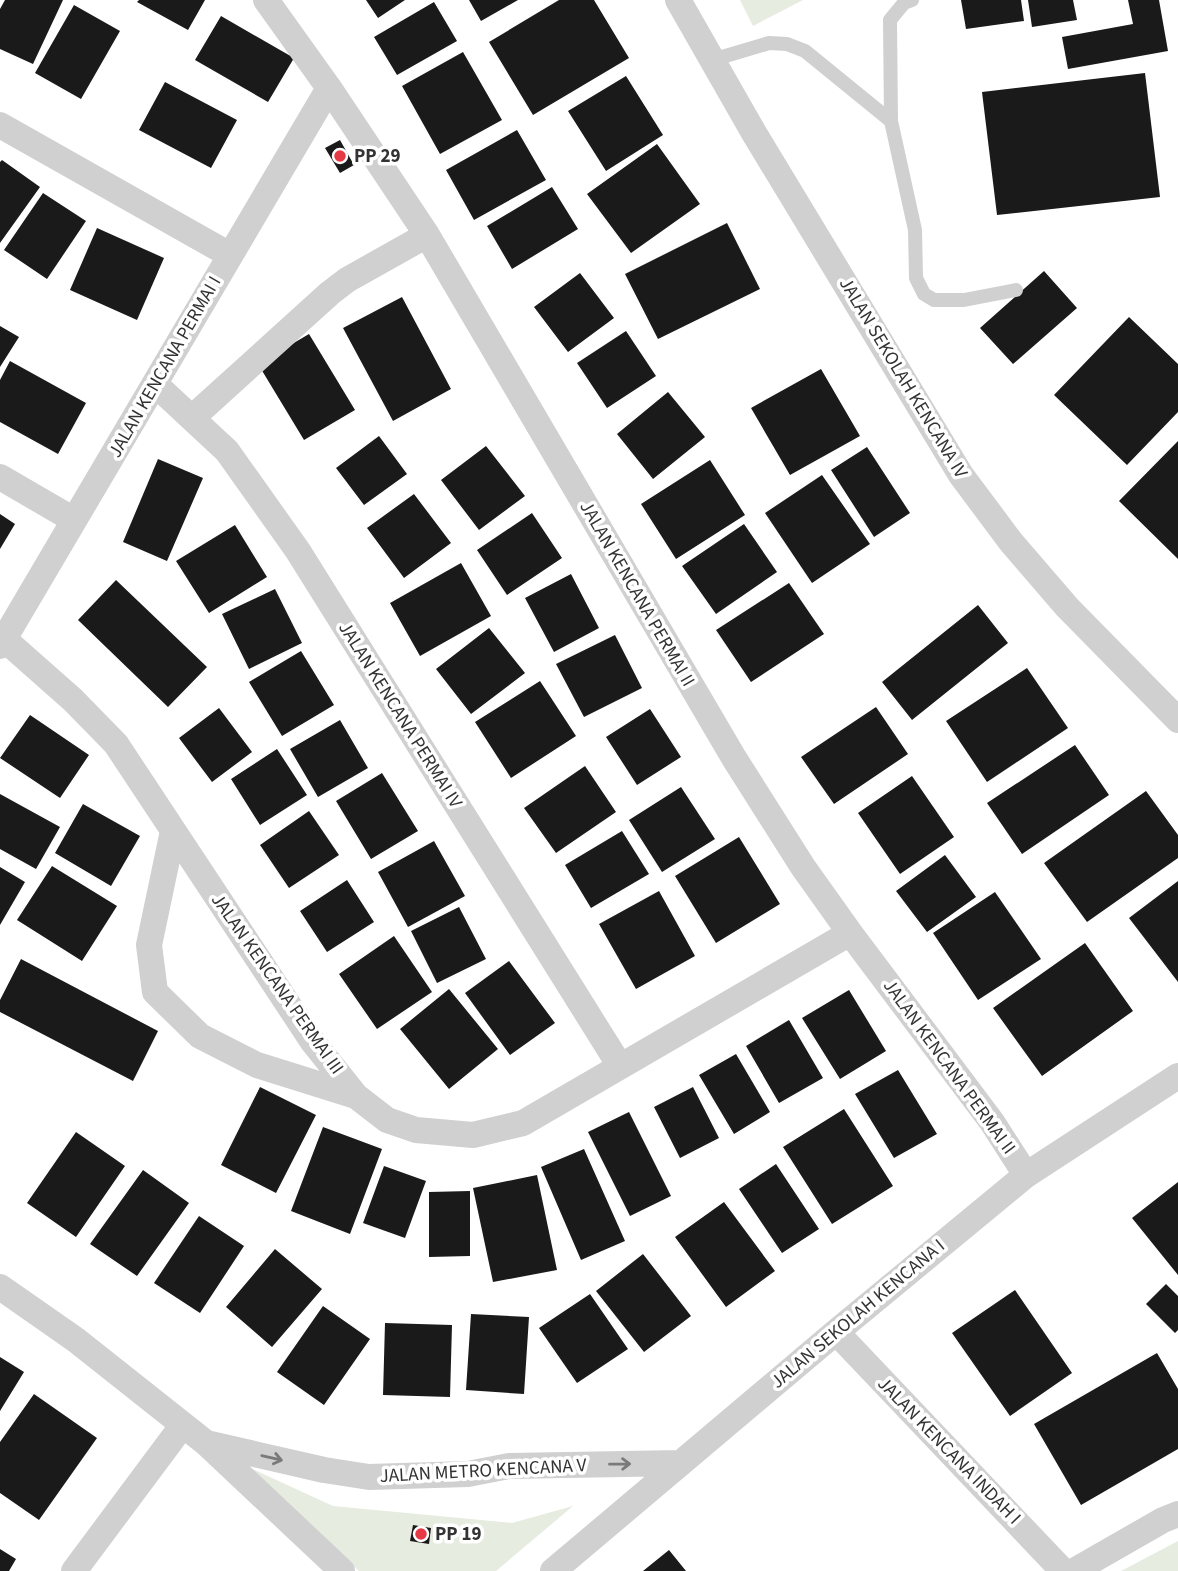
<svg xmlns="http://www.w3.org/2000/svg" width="1178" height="1571" viewBox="0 0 1178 1571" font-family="'Source Sans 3',sans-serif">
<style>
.green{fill:#e6ecdf}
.building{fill:#1a1a1a}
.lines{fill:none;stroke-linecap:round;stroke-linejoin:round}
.lane{stroke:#d0d0d0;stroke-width:14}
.street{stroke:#d0d0d0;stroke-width:26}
.oneway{stroke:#7a7a7a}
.poi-dot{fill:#e63946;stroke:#fff;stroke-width:2.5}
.labels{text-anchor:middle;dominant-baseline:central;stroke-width:7;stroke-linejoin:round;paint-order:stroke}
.poi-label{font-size:19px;font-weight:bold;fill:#333;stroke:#fff;text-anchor:start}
.street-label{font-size:19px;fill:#333;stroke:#fff}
</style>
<rect width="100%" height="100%" fill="#fff"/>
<path class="green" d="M740,0H803L753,26Z
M235,1461L333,1506L512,1523L573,1506L496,1571H359Z
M1178,1541V1571H1121Z"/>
<path class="building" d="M5,0H63L33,64L0,49V9Z
M139,0H205L188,30L137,2Z
M366,0H405L378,18Z
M469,0H518L481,21Z
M559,0H594L629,58L533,115L489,42Z
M961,0H1021L1024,21L966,29Z
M1028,0H1073L1077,20L1032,27Z
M1128,0H1159L1168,51L1068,69L1062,37L1133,24Z
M434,2L457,41L397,75L374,37Z
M74,5L120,31L81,99L35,73Z
M221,16L294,58L268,102L195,60Z
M463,52L502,120L440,154L402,86Z
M1145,73L1160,197L997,215L982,92Z
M626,76L663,135L606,171L568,111Z
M165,82L237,120L211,168L139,130Z
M517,130L546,180L474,220L446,170Z
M340,140L354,165L340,173L325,148Z
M657,144L700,204L631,253L587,194Z
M2,160L40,187L0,243V162Z
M552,187L578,229L512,269L487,226Z
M43,193L86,221L47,279L4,250Z
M727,223L760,289L658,339L625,274Z
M97,228L164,258L137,320L70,290Z
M1044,271L1077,308L1013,364L980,328Z
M580,273L614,318L568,352L534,307Z
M402,297L451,389L393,421L343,328Z
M1129,317L1178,364V412L1127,465L1054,395Z
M0,326L19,337L0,367Z
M626,331L656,376L607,408L577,363Z
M309,334L355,410L304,440L258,364Z
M10,361L86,403L58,454L0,422V380Z
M821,369L860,436L790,475L751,408Z
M668,392L705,437L653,479L617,434Z
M379,436L407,474L364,505L336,468Z
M1178,441V559L1119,501Z
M486,446L525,496L479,530L441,480Z
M867,447L910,513L874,537L831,470Z
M158,459L203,478L167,561L123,542Z
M710,460L745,515L676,559L641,504Z
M822,475L870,544L812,583L765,513Z
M414,494L451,543L404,578L367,528Z
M532,513L562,558L507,595L477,550Z
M0,514L15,524L0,549Z
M744,524L777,572L716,614L682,566Z
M235,525L267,577L209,613L176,561Z
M461,563L491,616L420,656L390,603Z
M571,574L599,628L554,652L525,598Z
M116,580L207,667L168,707L78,620Z
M789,583L824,634L751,682L716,630Z
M275,589L302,643L249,669L222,614Z
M978,605L1008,643L912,720L882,682Z
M489,628L525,673L471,714L436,669Z
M615,635L642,688L584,717L556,664Z
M301,651L334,705L282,736L249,682Z
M1027,668L1068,728L987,782L946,721Z
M540,681L576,736L511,778L475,722Z
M876,707L908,754L834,804L801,757Z
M219,708L252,752L212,782L179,738Z
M650,709L681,757L637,785L606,737Z
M30,715L89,755L60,798L0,758Z
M340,720L368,768L318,797L290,749Z
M1075,745L1109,795L1022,854L987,803Z
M277,749L307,795L260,825L231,779Z
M585,766L616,812L556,853L524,808Z
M382,773L418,831L371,859L336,801Z
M912,776L954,837L900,874L858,813Z
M681,787L715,839L662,872L629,820Z
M1146,791L1178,835V858L1087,922L1044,863Z
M0,794L60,827L36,869L0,849Z
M83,804L140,836L111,886L55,853Z
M309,811L339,855L289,888L260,845Z
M622,831L649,874L591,908L565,865Z
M739,837L780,904L716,943L675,876Z
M434,841L465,896L408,927L378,872Z
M945,855L976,897L927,932L896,891Z
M52,866L117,906L82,961L17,920Z
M0,867L25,882L0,925Z
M347,880L374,922L327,952L300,911Z
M1178,881V982L1129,918Z
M659,891L695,956L636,989L599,924Z
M995,892L1041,959L978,1000L933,933Z
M459,907L486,959L437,983L411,931Z
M394,936L432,992L377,1029L339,974Z
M1085,943L1133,1011L1042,1076L993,1008Z
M21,959L158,1031L133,1081L0,1012V1000Z
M509,961L555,1023L510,1055L465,993Z
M449,989L498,1049L449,1089L400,1029Z
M849,990L886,1051L840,1079L802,1018Z
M789,1020L823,1078L779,1103L746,1046Z
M736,1054L770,1112L734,1134L699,1075Z
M898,1070L937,1134L894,1158L855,1094Z
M260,1087L316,1115L276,1193L221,1165Z
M693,1087L719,1138L680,1158L654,1107Z
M844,1109L893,1186L832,1224L783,1147Z
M629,1112L671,1196L630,1216L588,1132Z
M323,1127L382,1149L350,1234L291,1211Z
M76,1132L125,1166L76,1237L27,1203Z
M584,1149L625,1241L581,1260L541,1167Z
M776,1164L819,1229L782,1253L739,1189Z
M384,1166L426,1181L405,1238L363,1223Z
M143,1170L189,1203L137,1276L90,1244Z
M537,1175L557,1270L493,1282L473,1188Z
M1178,1182V1275L1132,1218Z
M470,1191V1256L429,1257V1192Z
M724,1202L775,1271L726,1307L675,1237Z
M199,1216L244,1246L200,1313L154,1283Z
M275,1249L322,1289L272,1347L226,1307Z
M643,1254L691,1316L644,1352L596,1291Z
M1166,1284L1178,1296V1330L1175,1333L1146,1304Z
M1015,1290L1072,1373L1010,1416L952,1333Z
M590,1294L628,1349L577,1383L539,1328Z
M323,1306L370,1339L324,1405L277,1372Z
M471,1314L529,1317L524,1394L466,1390Z
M385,1323L452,1325L450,1397L383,1395Z
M1157,1353L1178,1389V1449L1081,1505L1034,1424Z
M0,1357L24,1372L0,1411Z
M34,1394L97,1438L39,1520L0,1493V1442Z
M413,1525L431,1528L429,1544L410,1541Z
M0,1549L16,1559L9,1571H0Z
M669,1550L686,1571H643Z"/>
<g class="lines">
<path class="lane" d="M712,60L769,43L787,44L805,51L891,121L915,230L916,278L924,294L934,300H964L1016,290
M891,121L890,20L904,3L912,0"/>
<path class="street" d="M266,0L329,88L427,235L734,758L803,867L850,933L992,1122L1026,1175
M678,0L754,133L961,475L1011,542L1067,607L1178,720
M0,125L230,255
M155,384L227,451L298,551L620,1066
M193,417L330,293L347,280L427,235
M0,477L74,520
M4,639L73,700L116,744L313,1042L356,1096L387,1120L416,1130L473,1135L523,1123L850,933
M0,646L329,88
M173,831L149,945L155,992L200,1036L257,1065L356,1096
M0,1287L76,1340L206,1443L342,1571
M836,1332L1063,1571
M206,1443L324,1470L369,1477L468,1474L509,1466L681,1463
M74,1571L182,1426
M553,1571L836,1332L1026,1175L1178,1076
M1074,1571L1163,1520L1178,1514"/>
</g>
<defs><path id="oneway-shaft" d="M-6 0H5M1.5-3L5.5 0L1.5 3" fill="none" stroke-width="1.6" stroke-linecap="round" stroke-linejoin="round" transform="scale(1.75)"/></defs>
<g class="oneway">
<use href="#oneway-shaft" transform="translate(272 1458) rotate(13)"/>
<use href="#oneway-shaft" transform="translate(620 1464) rotate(-1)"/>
</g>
<g class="poi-dot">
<circle cx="340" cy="156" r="7"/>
<circle cx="421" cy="1534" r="7"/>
</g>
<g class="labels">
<g class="poi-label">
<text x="354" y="156">PP 29</text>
<text x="435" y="1534">PP 19</text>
</g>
<g class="street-label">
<text transform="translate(165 367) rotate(-60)">JALAN KENCANA PERMAI I</text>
<text transform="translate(903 378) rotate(59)">JALAN SEKOLAH KENCANA IV</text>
<text transform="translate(637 594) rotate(60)">JALAN KENCANA PERMAI II</text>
<text transform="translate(400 715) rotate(58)">JALAN KENCANA PERMAI IV</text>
<text transform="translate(277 984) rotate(55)">JALAN KENCANA PERMAI III</text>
<text transform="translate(949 1067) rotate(54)">JALAN KENCANA PERMAI II</text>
<text transform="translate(858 1314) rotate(-40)">JALAN SEKOLAH KENCANA I</text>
<text transform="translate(949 1451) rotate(46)">JALAN KENCANA INDAH I</text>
<text transform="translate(483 1471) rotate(-3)">JALAN METRO KENCANA V</text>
</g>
</g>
</svg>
